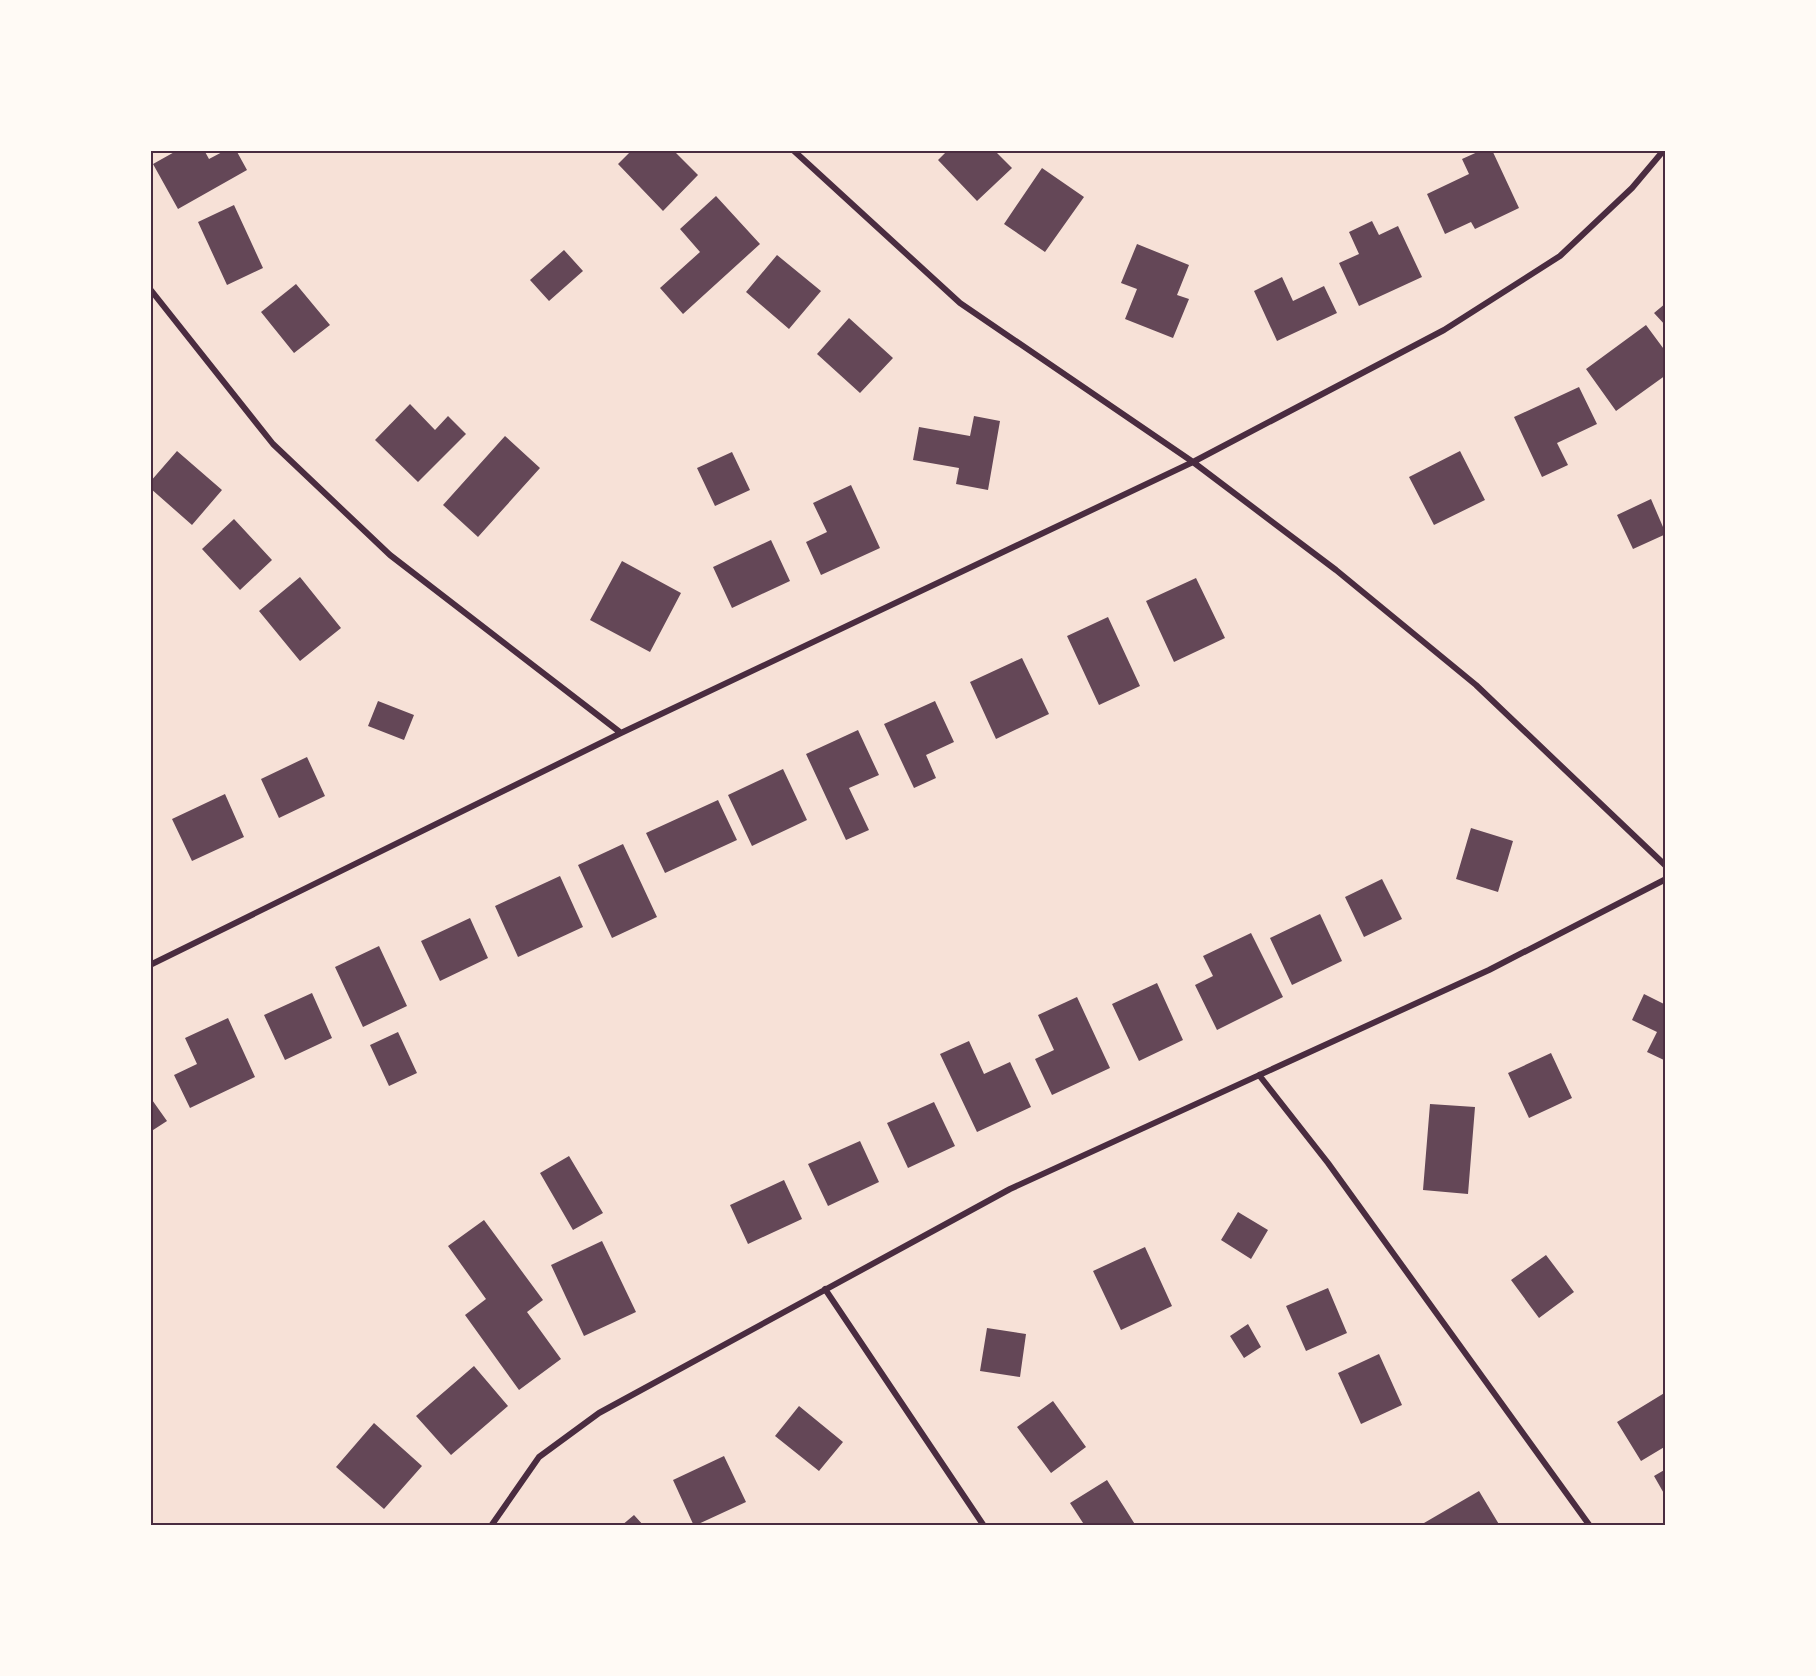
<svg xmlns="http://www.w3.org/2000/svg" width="1816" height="1676" viewBox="0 0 1816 1676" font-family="'Source Sans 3',sans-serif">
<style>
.building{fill:#644757}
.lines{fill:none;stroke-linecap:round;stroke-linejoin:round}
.minor{stroke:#4a2c40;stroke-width:6}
.neatline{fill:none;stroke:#4a2c40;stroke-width:2}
</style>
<rect width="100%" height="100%" fill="#f7e1d7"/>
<path class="building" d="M178,150H204L209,159L226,150H236L247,170L178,209L153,164Z
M632,150H673L698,175L663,211L618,164Z
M948,150H994L1012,168L977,201L938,160Z
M1482,150H1492L1519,208L1475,229L1471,222L1445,234L1427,194L1469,174L1462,159Z
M1042,168L1084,197L1045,252L1004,224Z
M716,196L760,244L683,314L660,288L700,252L680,229Z
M234,205L263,268L227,285L198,222Z
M1372,221L1379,235L1398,226L1422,277L1359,306L1339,263L1359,254L1349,232Z
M1137,244L1189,265L1177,295L1189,299L1173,338L1125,319L1137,289L1121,283Z
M564,250L583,271L549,301L530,280Z
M777,255L821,291L789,329L746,292Z
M1282,277L1293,301L1324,286L1337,313L1277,341L1254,291Z
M296,284L330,325L294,353L261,312Z
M1666,303V326L1654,313Z
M849,318L893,358L860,393L817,354Z
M1646,325L1666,352V375L1616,411L1586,369Z
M1579,387L1597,424L1557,443L1568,465L1542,477L1514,417Z
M410,404L435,430L448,416L466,434L418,482L375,440Z
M974,416L1000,421L988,490L956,484L959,468L913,460L919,427L970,436Z
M505,436L540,468L478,537L443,505Z
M177,451L222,490L192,525L150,488V482Z
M1460,451L1485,500L1434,525L1409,477Z
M732,452L750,490L715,506L697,468Z
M851,485L880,548L821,575L806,542L827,532L813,503Z
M1651,499L1666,534L1633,549L1617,515Z
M234,519L272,560L240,590L202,549Z
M771,540L790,581L732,608L713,567Z
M622,561L681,593L650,652L590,620Z
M300,577L341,628L300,661L259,611Z
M1196,578L1225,638L1174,662L1146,601Z
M1108,617L1140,686L1099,705L1067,636Z
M1022,658L1049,714L996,739L970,682Z
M378,701L414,715L404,740L368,726Z
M935,701L954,742L926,755L936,778L914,788L884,724Z
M858,730L879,775L849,788L869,830L846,840L806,754Z
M307,757L325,796L279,818L261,779Z
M783,769L807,820L752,846L728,795Z
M225,794L244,837L192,861L172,819Z
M718,800L737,840L665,873L646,833Z
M1471,828L1513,841L1498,892L1456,879Z
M623,844L657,917L612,938L578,865Z
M560,876L583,927L518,957L495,906Z
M1382,879L1402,919L1364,937L1345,897Z
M1320,914L1342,961L1292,985L1270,938Z
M470,918L488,958L440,981L421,941Z
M1251,933L1283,997L1217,1030L1195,985L1213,976L1203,956Z
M379,946L407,1006L363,1027L335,967Z
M1157,983L1183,1040L1139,1061L1112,1004Z
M312,993L332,1038L285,1060L264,1015Z
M1644,994L1666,1005V1061L1647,1052L1657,1032L1632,1020Z
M1077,997L1110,1068L1052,1095L1035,1059L1054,1050L1038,1015Z
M228,1018L255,1077L190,1108L174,1075L197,1064L185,1038Z
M398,1032L417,1073L389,1086L370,1045Z
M969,1041L984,1074L1010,1062L1031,1107L977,1132L940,1054Z
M1551,1053L1572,1098L1529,1118L1508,1073Z
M150,1097L167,1121L150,1132Z
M934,1102L955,1146L908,1168L887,1123Z
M1430,1104L1475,1107L1468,1194L1423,1190Z
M860,1141L879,1182L828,1206L808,1164Z
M569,1156L603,1213L573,1230L540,1173Z
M784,1180L802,1219L748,1244L730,1205Z
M1238,1212L1268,1230L1251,1259L1221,1240Z
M484,1220L543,1300L527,1312L561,1359L519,1390L465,1315L486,1299L448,1246Z
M602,1241L636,1312L584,1336L551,1265Z
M1145,1247L1172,1306L1121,1330L1093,1271Z
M1546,1255L1574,1292L1539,1318L1511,1280Z
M1328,1288L1347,1333L1306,1351L1286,1306Z
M1248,1324L1261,1347L1244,1358L1230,1336Z
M987,1328L1026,1334L1020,1377L980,1371Z
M1379,1354L1402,1405L1361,1424L1338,1373Z
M474,1366L508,1406L451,1455L416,1416Z
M1666,1392V1446L1641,1461L1617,1422Z
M1053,1401L1086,1447L1051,1473L1017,1427Z
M799,1406L843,1442L819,1471L775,1436Z
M374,1423L422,1466L384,1509L336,1467Z
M724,1456L746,1502L694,1526L673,1480Z
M1666,1469V1497L1654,1476Z
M1107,1480L1136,1526H1085L1070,1503Z
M1479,1491L1500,1526H1426L1424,1523Z
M634,1515L644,1526H621Z"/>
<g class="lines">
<path class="minor" d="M793,150L960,303L1193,462L1336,570L1476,685L1666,866
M150,289L273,444L390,555L621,733
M150,965L621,733L1193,462L1444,330L1560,256L1632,188L1664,150
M1259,1075L1328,1163L1590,1526
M825,1289L984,1526
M491,1526L539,1457L599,1413L1010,1189L1489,970L1666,879"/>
</g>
<rect width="1816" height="1676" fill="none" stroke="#fffaf5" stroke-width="303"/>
<rect x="152" y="152" width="1512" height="1372" class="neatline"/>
</svg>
